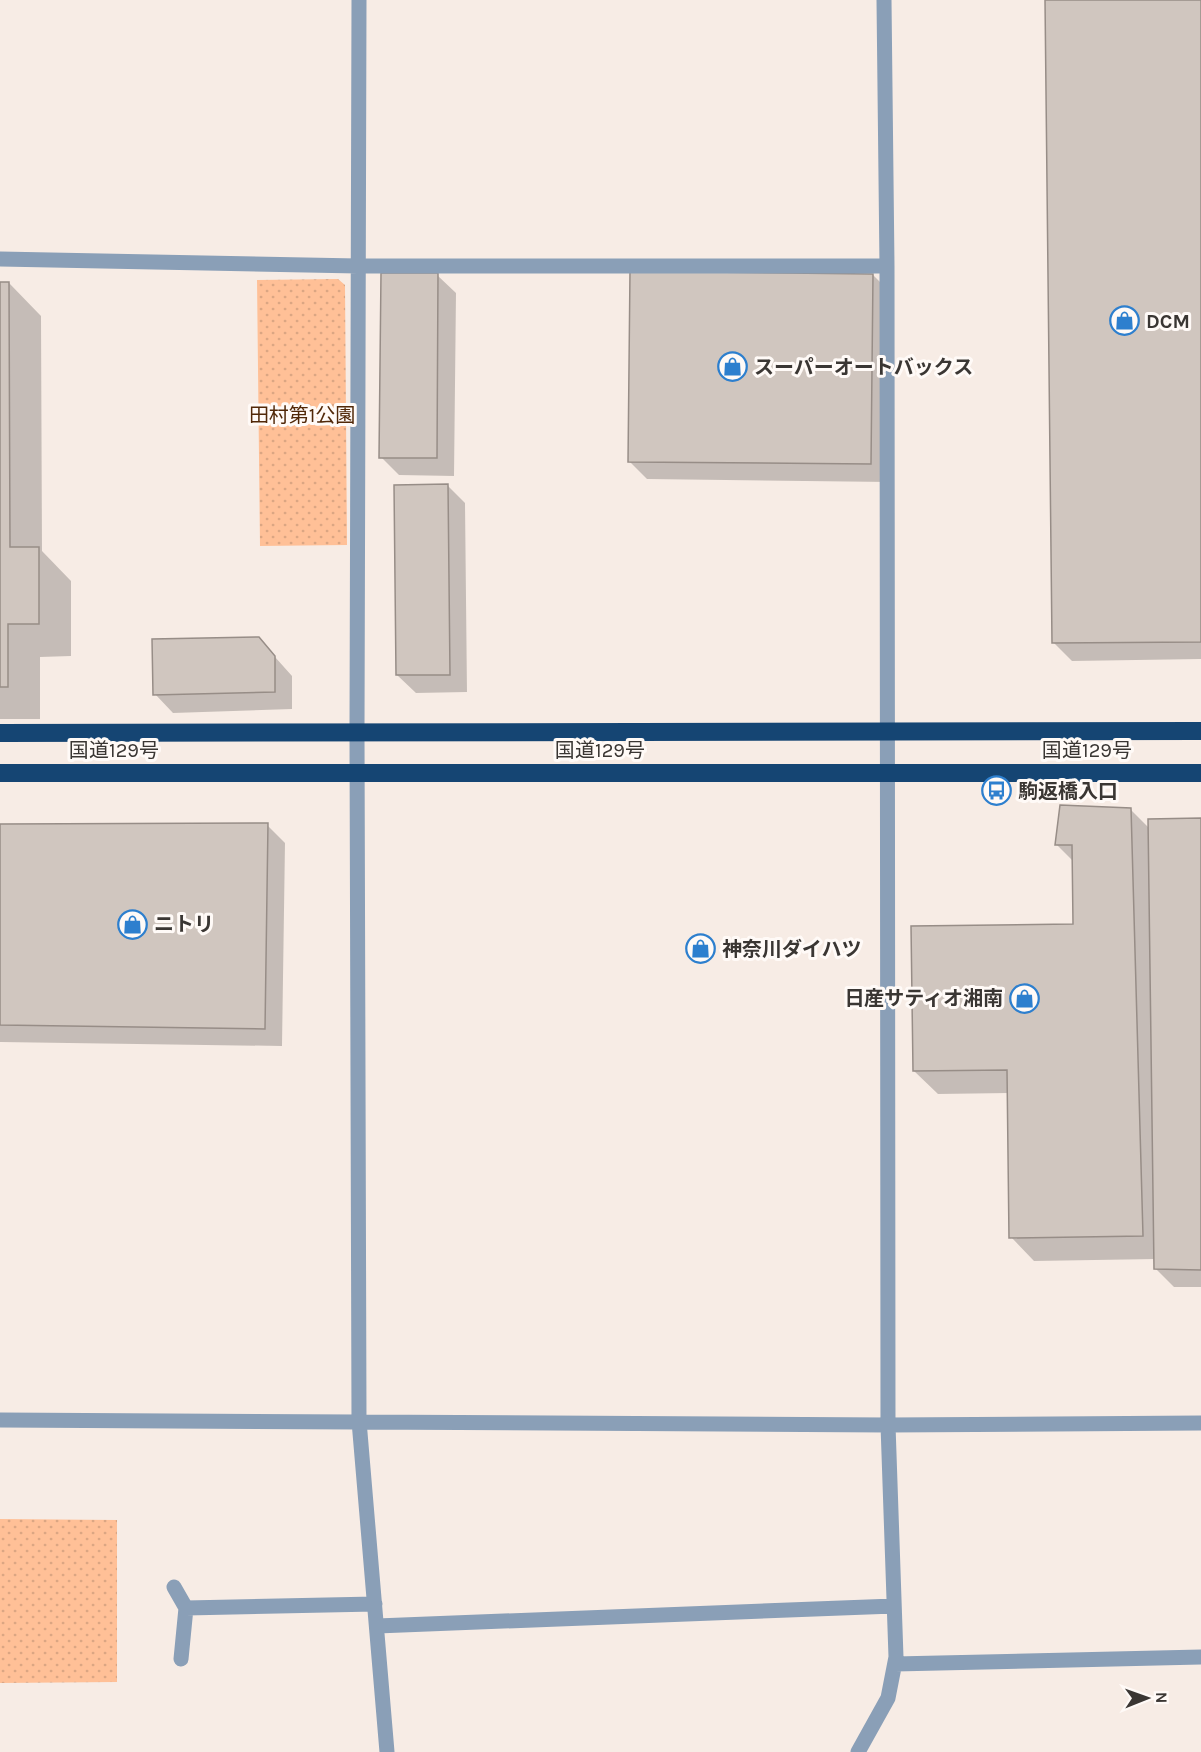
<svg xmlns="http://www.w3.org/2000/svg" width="1201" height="1752" viewBox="0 0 1201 1752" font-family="Karla,'Noto Sans JP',sans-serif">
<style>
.park{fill:url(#park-dots)}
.shadow{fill:#0003}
.building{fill:#d0c6bf;stroke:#978d87;stroke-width:1.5}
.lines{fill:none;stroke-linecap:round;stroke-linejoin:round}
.minor{stroke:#8a9fb7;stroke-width:15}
.highway{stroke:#154573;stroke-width:18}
.labels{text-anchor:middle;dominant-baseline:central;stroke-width:6;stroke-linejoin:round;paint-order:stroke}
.poi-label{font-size:20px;font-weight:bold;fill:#3a3633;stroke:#fffaf7;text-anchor:start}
.park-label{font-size:20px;fill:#512808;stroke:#fffaf7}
.street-label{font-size:20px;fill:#3a3633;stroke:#fffaf7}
</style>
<defs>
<pattern id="park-dots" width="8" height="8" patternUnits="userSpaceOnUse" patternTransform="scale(1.5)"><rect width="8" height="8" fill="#ffc097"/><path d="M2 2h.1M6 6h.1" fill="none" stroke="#dba683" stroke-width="1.8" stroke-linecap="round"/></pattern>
</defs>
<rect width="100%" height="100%" fill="#f7ece5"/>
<path class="park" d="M338,279L345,285L347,545L260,546L257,280Z
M0,1519L117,1520V1682L0,1683Z"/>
<path class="shadow" d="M1046,0H1201V659L1072,661L1054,643Z
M437,275L456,293L454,476L399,475L381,457Z
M873,275L891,293L889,482L647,479L629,461Z
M0,283H9L41,316L42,551L71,581V656L40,657V719H0Z
M447,485L465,503L467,692L416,693L397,675Z
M258,638L292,676V709L173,713L155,694Z
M1130,809L1149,828L1201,819V1287H1174L1156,1269V1259L1034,1261L1011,1237L1009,1093L938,1094L914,1071L1075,926L1074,862L1056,844Z
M0,825H267L285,843L282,1046L0,1042Z"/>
<path class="building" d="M1045,0H1201V642L1052,643Z
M630,271L873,274L871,464L628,462Z
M381,273H438L437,458H379Z
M0,282H9L10,547H39V624H8V687H0Z
M448,484L450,675H396L394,485Z
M259,637L275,656V692L153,695L152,639Z
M1060,805L1131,808L1143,1236L1009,1238L1007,1070L913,1071L911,926L1073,924L1072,845H1055Z
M1201,818V1270L1154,1269L1148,819Z
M268,823L265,1029L0,1025V824Z"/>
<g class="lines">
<path class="minor" d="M359,0L357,733L359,1421L387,1752
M0,259L358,266H887
M0,1420L888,1425L1201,1423
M174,1587L186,1608
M377,1626L894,1606
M181,1659L186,1608L375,1604
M895,1664L1201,1657
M858,1752L888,1698L896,1657L888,1425L887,266L884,0"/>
<path class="highway" d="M0,733L1201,731
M0,773H1201"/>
</g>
<defs>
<symbol id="shop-ring" viewBox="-11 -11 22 22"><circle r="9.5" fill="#fffaf7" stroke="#2d7fce" stroke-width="1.5"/><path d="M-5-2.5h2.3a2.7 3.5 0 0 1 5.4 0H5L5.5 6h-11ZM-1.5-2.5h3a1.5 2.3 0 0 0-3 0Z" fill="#2d7fce"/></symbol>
<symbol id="bus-ring" viewBox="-11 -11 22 22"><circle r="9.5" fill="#fffaf7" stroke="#2d7fce" stroke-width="1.5"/><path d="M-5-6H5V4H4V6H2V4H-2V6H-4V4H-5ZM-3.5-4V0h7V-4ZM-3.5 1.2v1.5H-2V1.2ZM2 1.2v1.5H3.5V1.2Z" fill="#2d7fce"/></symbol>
</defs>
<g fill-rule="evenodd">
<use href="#shop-ring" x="1108" y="304" width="33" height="33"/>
<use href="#shop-ring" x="716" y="350" width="33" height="33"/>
<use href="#bus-ring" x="980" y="774" width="33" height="33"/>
<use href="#shop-ring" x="116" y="908" width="33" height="33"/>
<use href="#shop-ring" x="684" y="932" width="33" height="33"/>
<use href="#shop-ring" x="1008" y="982" width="33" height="33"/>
</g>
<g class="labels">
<g class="poi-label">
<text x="1146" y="321">DCM</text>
<text x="754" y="367">スーパーオートバックス</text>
<text x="1018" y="791">駒返橋入口</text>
<text x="154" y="924">ニトリ</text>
<text x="722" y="949">神奈川ダイハツ</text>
<text x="1003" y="998" text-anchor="end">日産サティオ湘南</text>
</g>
<g class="park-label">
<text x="302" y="415">田村第1公園</text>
</g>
<g class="street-label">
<text x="114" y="750">国道129号</text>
<text x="600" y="750">国道129号</text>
<text x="1087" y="750">国道129号</text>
</g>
</g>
<g transform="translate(1147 1698) rotate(89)" stroke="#fffaf7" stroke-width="4.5" paint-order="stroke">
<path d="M0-4.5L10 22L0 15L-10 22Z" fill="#3a3633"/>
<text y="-9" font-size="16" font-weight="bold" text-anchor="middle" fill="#3a3633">N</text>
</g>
</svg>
